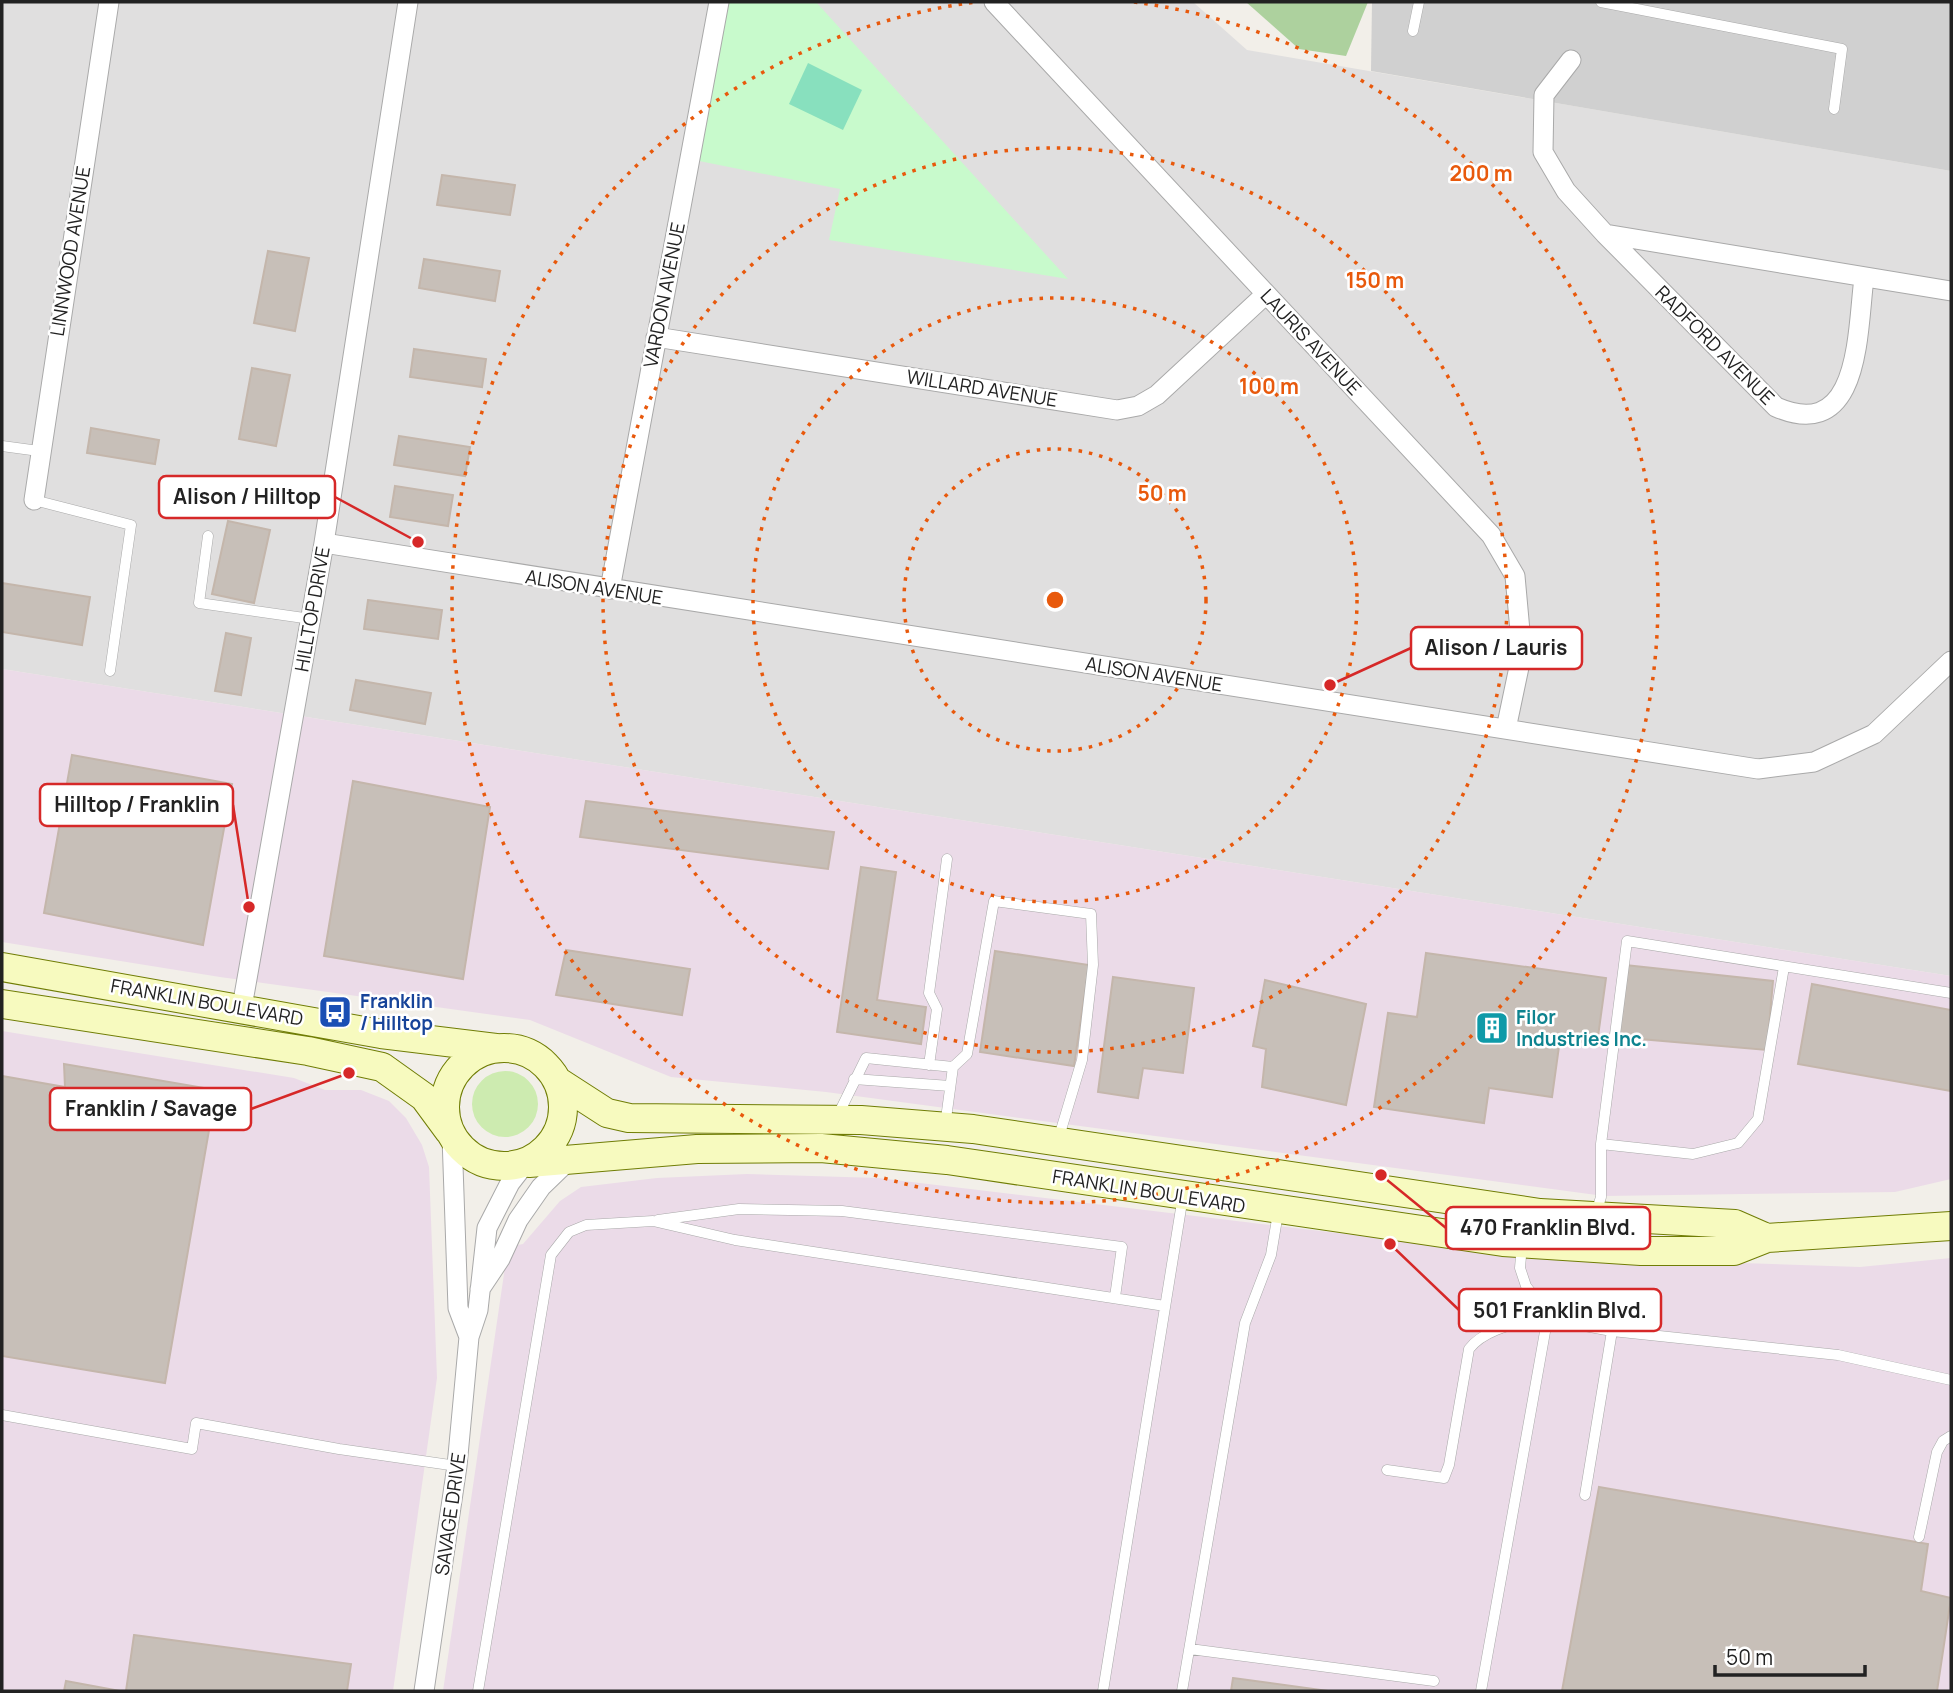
<svg xmlns="http://www.w3.org/2000/svg" width="1953" height="1693" viewBox="0 0 1953 1693" font-family="Manrope,sans-serif">
<style>
.residential{fill:#e0dfdf}
.industrial{fill:#ebdbe8}
.religious{fill:#d0d0d0}
.grass{fill:#cdebb0}
.forest{fill:#add19e}
.park{fill:#c8facc}
.pitch{fill:#88e0be}
.building{fill:#c7bfb8;stroke:#c4b6ab;stroke-width:2}
.lines{fill:none;stroke-linecap:round;stroke-linejoin:round}
.lane-casing{stroke:#a9a9a9;stroke-width:11}
.street-casing{stroke:#a9a9a9;stroke-width:21}
.secondary-casing{stroke:#707d05;stroke-width:30}
.lane{stroke:#fff;stroke-width:10}
.street{stroke:#fff;stroke-width:19}
.secondary{stroke:#f7fabf;stroke-width:28}
.ring{fill:none;stroke:#e8590c;stroke-width:3.5;stroke-dasharray:3.5 7}
.labels{text-anchor:middle;dominant-baseline:central;stroke-width:5;stroke-linejoin:round;paint-order:stroke}
.street-label{font-size:19px;fill:#222;stroke:#fff}
.transit-label{font-size:19px;font-weight:bold;fill:#164399;stroke:#fff;text-anchor:start}
.culture-label{font-size:19px;font-weight:bold;fill:#0d838f;stroke:#fff;text-anchor:start}
.centre{fill:#e8590c;stroke:#fff;stroke-width:3.5}
.ring-label{font-size:21px;text-anchor:middle;font-weight:bold;fill:#e8590c;stroke:#fff;stroke-width:5;stroke-linejoin:round;paint-order:stroke}
.leader{fill:none;stroke:#d62828;stroke-width:2.5}
.callout-dot{fill:#d62828;stroke:#fff;stroke-width:2.5}
.callout{fill:#fff;stroke:#d62828;stroke-width:2.5}
.callout-label{font-size:21px;text-anchor:middle;font-weight:bold;fill:#222}
</style>
<rect width="100%" height="100%" fill="#f2efe9"/>
<path class="residential" d="M2,2H1193L1247,50L1951,171V976L2,669Z"/>
<path class="industrial" d="M2,669L1951,976V1179L1895,1192L1604,1196L826,1092L671,1077L530,1020L220,977L2,942Z
M2,1031L294,1078L325,1090H361L389,1101L406,1118L422,1145L429,1167L437,1378L393,1691H2Z
M747,1174L878,1178L1530,1256L1860,1267L1951,1258V1691H443L505,1267L513,1246L523,1244L560,1201L581,1187L657,1178Z"/>
<path class="religious" d="M1372,2H1951V171L1371,71Z"/>
<path class="grass" d="M472 1104a33 33 0 1 1 66 0a33 33 0 1 1-66 0Z"/>
<path class="forest" d="M1246,2H1368L1346,56L1299,49Z"/>
<path class="park" d="M718,2H816L1068,279L829,240L840,189L694,160Z"/>
<path class="pitch" d="M808,63L862,90L843,130L789,104Z"/>
<path class="building" d="M442,175L515,185L510,215L437,205Z
M268,251L309,258L295,331L254,323Z
M424,259L500,271L495,301L419,288Z
M414,349L486,359L482,387L410,377Z
M252,368L290,375L276,446L239,439Z
M91,428L159,440L155,464L87,453Z
M399,436L470,447L465,476L394,465Z
M395,486L453,495L448,526L390,517Z
M228,521L270,530L254,603L212,594Z
M2,583L90,597L82,645L2,632Z
M368,600L442,610L438,639L364,629Z
M226,633L251,638L241,695L215,691Z
M356,680L431,693L425,724L350,710Z
M72,755L232,784L203,945L44,913Z
M353,781L490,807L463,979L324,956Z
M586,801L834,832L828,869L580,837Z
M861,867L896,872L877,1000L926,1007L921,1044L837,1032Z
M566,950L690,969L682,1015L556,995Z
M995,951L1089,965L1074,1066L980,1052Z
M1426,953L1606,978L1597,1044L1560,1039L1552,1097L1489,1088L1484,1123L1374,1107L1388,1013L1417,1017Z
M1625,965L1773,981L1767,1050L1617,1037Z
M1113,977L1194,988L1183,1073L1143,1068L1138,1098L1098,1092Z
M1265,980L1366,1004L1346,1105L1262,1087L1266,1049L1253,1046Z
M1812,984L1951,1010V1091L1798,1064Z
M64,1064L216,1090L165,1383L2,1356V1076L65,1087Z
M1599,1487L1928,1544L1921,1591L1951,1598L1937,1691H1562Z
M134,1635L351,1664L347,1691H126Z
M1233,1678L1328,1691H1231Z
M66,1681L120,1691H64Z"/>
<g class="lines">
<defs>
<path id="lane" d="M1601,2L1842,49L1834,109
M1413,31L1419,2
M2,446L39,451
M34,500L131,525L110,671
M208,536L199,603L311,619
M929,1065L937,1009L929,993L947,859
M953,1067L967,1054L994,901L1091,914L1093,965L1082,1060L1058,1140
M854,1079L950,1086
M837,1117L866,1058L953,1067L945,1126
M1601,1144L1693,1154L1738,1143L1758,1119L1784,967
M1596,1213L1601,1197V1144L1627,941L1951,993
M658,1220L739,1209L842,1211L1122,1247L1115,1297
M1522,1244L1520,1268L1526,1286L1548,1315L1568,1323L1612,1331L1838,1355L1951,1380
M2,1415L192,1449L196,1423L339,1449L457,1466
M1387,1470L1444,1478L1449,1465L1469,1349C1486,1327 1522,1323 1548,1315L1481,1691
M1585,1495L1612,1331
M1919,1537L1937,1452L1943,1441L1951,1436
M1190,1649L1434,1681
M478,1691L551,1255L569,1232L586,1225L653,1221L735,1240L1165,1306
M1103,1691L1183,1196
M1182,1691L1245,1323L1271,1255L1278,1213"/>
<path id="street" d="M994,2L1491,535L1515,576L1522,653L1506,729
M1571,60L1544,95L1543,152L1566,191L1605,234L1776,407C1861,444 1857,331 1864,278
M1605,234L1951,291
M656,337L1117,410L1138,406L1157,395L1266,294
M34,500L109,2
M324,543L1758,769L1814,762L1874,734L1951,661
M610,589L719,2
M242,1007L324,543L408,2
M452,1137L458,1308L469,1337
M480,1289L500,1259L518,1220L541,1187L569,1160
M424,1691L457,1466L469,1337L478,1310L487,1228L510,1183L524,1165"/>
<path id="secondary" d="M2,967L381,1034L496,1048
M2,1004L308,1051L382,1067L424,1097L449,1131
M445 1107a59 59 0 1 1 118 0a59 59 0 1 1-118 0Z
M559,1082L607,1113L629,1118L861,1120L973,1129L1540,1213L1735,1224L1767,1238
M529,1163L697,1149L821,1148L947,1160L1503,1242L1641,1251H1734L1767,1238L1951,1226"/>
</defs>
<use href="#lane" class="lane-casing"/>
<use href="#street" class="street-casing"/>
<use href="#secondary" class="secondary-casing"/>
<use href="#lane" class="lane"/>
<use href="#street" class="street"/>
<use href="#secondary" class="secondary"/>
</g>
<g class="ring">
<circle cx="1055" cy="600" r="151"/>
<circle cx="1055" cy="600" r="302"/>
<circle cx="1055" cy="600" r="452"/>
<path d="M1134 2A603 603 0 1 1 976 2"/>
</g>
<defs>
<symbol id="bus-square" viewBox="-11 -11 22 22"><rect x="-9" y="-9" width="18" height="18" rx="4" fill="#1a4fb4" stroke="#fff"/><path d="M-5-6H5V4H4V6H2V4H-2V6H-4V4H-5ZM-3.5-4V0h7V-4ZM-3.5 1.2v1.5H-2V1.2ZM2 1.2v1.5H3.5V1.2Z" fill="#fff"/></symbol>
<symbol id="building-square" viewBox="-11 -11 22 22"><rect x="-9" y="-9" width="18" height="18" rx="4" fill="#0f9aa8" stroke="#fff"/><path d="M-4-6H4V6H1V3H-1V6H-4ZM-2.5-4.3h1.7v1.8h-1.7ZM.8-4.3h1.7v1.8H.8ZM-2.5-1h1.7V.8h-1.7ZM.8-1h1.7V.8H.8Z" fill="#fff"/></symbol>
</defs>
<g fill-rule="evenodd">
<use href="#bus-square" x="316" y="993" width="38" height="38"/>
<use href="#building-square" x="1473" y="1009" width="38" height="38"/>
</g>
<g class="labels">
<g class="street-label">
<text transform="translate(70 251) rotate(-81)">LINNWOOD AVENUE</text>
<text transform="translate(664 295) rotate(-79)">VARDON AVENUE</text>
<text transform="translate(1311 342) rotate(47)">LAURIS AVENUE</text>
<text transform="translate(1715 345) rotate(45)">RADFORD AVENUE</text>
<text transform="translate(982 388) rotate(9)">WILLARD AVENUE</text>
<text transform="translate(594 587) rotate(9)">ALISON AVENUE</text>
<text transform="translate(312 609) rotate(-80)">HILLTOP DRIVE</text>
<text transform="translate(1154 674) rotate(9)">ALISON AVENUE</text>
<text transform="translate(207 1002) rotate(10)">FRANKLIN BOULEVARD</text>
<text transform="translate(1149 1191) rotate(9)">FRANKLIN BOULEVARD</text>
<text transform="translate(450 1514) rotate(-82)">SAVAGE DRIVE</text>
</g>
<g class="transit-label">
<text x="360" y="1001">Franklin<tspan x="360" dy="22">/ Hilltop</tspan></text>
</g>
<g class="culture-label">
<text x="1516" y="1017">Filor<tspan x="1516" dy="22">Industries Inc.</tspan></text>
</g>
</g>
<circle cx="1055" cy="600" r="10" class="centre"/>
<g class="ring-label">
<text x="1481" y="181">200 m</text>
<text x="1375" y="288">150 m</text>
<text x="1269" y="394">100 m</text>
<text x="1162" y="501">50 m</text>
</g>
<path class="leader" d="M418 542L335 497M1330 685L1411 648M249 907L233 805M349 1073L251 1109M1381 1175L1446 1228M1390 1244L1459 1310"/>
<g class="callout-dot">
<circle cx="418" cy="542" r="7"/>
<circle cx="1330" cy="685" r="7"/>
<circle cx="249" cy="907" r="7"/>
<circle cx="349" cy="1073" r="7"/>
<circle cx="1381" cy="1175" r="7"/>
<circle cx="1390" cy="1244" r="7"/>
</g>
<g class="callout">
<rect x="159" y="476" width="176" height="42" rx="7"/>
<rect x="1411" y="627" width="171" height="42" rx="7"/>
<rect x="40" y="784" width="193" height="42" rx="7"/>
<rect x="50" y="1088" width="201" height="42" rx="7"/>
<rect x="1446" y="1207" width="204" height="42" rx="7"/>
<rect x="1459" y="1289" width="202" height="42" rx="7"/>
</g>
<g class="callout-label">
<text x="247" y="504">Alison / Hilltop</text>
<text x="1496" y="655">Alison / Lauris</text>
<text x="137" y="812">Hilltop / Franklin</text>
<text x="151" y="1116">Franklin / Savage</text>
<text x="1548" y="1235">470 Franklin Blvd.</text>
<text x="1560" y="1318">501 Franklin Blvd.</text>
</g>
<rect width="1953" height="1693" fill="none" stroke="#222222" stroke-width="7"/>
<path d="M1715 1665v10h150v-10" fill="none" stroke="#222222" stroke-width="3.5"/>
<text x="1726" y="1665" font-size="21" fill="#222222" stroke="#ffffff" stroke-width="5" paint-order="stroke">50 m</text>
</svg>
